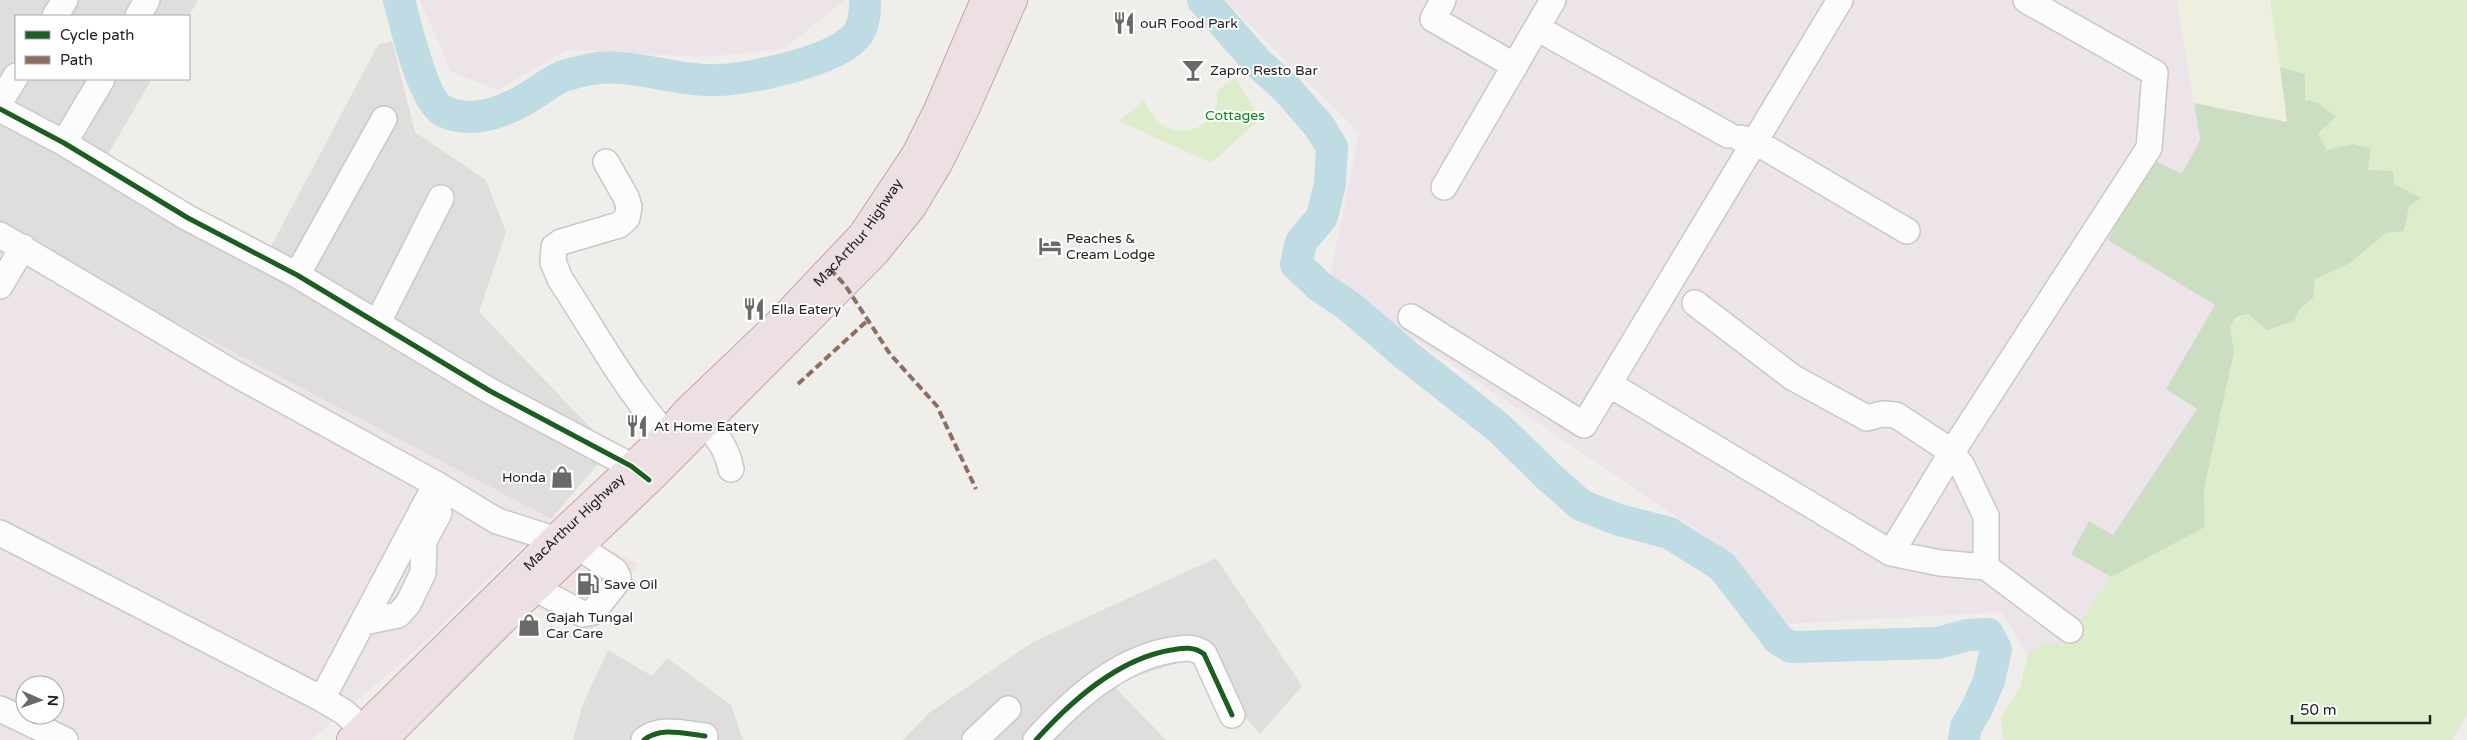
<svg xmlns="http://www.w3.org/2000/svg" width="2467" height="740" viewBox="0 0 2467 740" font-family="'Varela Round',sans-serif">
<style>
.residential{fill:#dfdedc}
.commercial{fill:#f1e3e1}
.industrial{fill:#ede4e9;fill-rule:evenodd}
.farmland{fill:#efefdf}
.grass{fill:#ddeccb}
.forest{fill:#cbdec1}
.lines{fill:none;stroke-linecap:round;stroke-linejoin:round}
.river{stroke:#bfdbe3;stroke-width:32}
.minor-casing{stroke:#c9c8c7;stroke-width:28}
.highway-casing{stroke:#c5a2ac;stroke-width:30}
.minor{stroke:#fdfcfc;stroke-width:25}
.highway{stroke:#ece0e2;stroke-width:28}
.quiet{stroke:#8d6e63;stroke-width:4;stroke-dasharray:8 4;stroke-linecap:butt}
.cycleway-casing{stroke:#fff;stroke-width:8}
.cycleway{stroke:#1b5e20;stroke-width:5}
.labels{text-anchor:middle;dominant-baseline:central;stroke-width:4;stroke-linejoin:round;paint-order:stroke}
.poi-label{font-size:14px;fill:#222;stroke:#fff;text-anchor:start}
.park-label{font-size:14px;fill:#0c8416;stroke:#fff}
.street-label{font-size:14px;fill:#222;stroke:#fff}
</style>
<rect width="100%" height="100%" fill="#f0eeeb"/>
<path class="residential" d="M0,0H198L189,16H16V79H152L104,161L267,254L378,45L392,41L415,132L486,180L506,232L479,312L611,449L551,519L0,230Z
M1216,558L1302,686L1260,734L1192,658L1112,684L1166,740H903L929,713L1033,642Z
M608,650L652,676L667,658L731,705L743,740H573L582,706Z"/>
<path class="commercial" d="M599,544L638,564L591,631L535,607Z"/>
<path class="industrial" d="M420,0H845L784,49L707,57L567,50L498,90L451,72Z
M1225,0H2177L2234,352L2204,490L2008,740L2003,738L2001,717L2020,687L2028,655L2002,612L1784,624L1730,553L1329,281L1359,133Z
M0,230L551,519L415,651L311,740H0ZM25,685H55V715H25Z"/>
<path class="farmland" d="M2177,0H2270L2288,122L2194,103Z"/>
<path class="grass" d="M2270,0H2467V714L2452,740H2008L2003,738L2001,717L2020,687L2028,655L2042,643L2063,646L2111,577L2205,527L2204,489L2234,353L2230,326C2248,304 2274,317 2297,310C2303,308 2309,302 2313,298L2315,279L2350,263L2386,233L2404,231L2409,206L2421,198L2368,171L2352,144L2327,150L2318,133L2317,102L2305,100V74L2280,67Z
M1235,77L1260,119L1211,163L1119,121L1144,100C1148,107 1152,116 1159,122C1176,137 1205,132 1215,110C1217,105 1217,97 1217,91Z"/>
<path class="forest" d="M2280,67L2305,74V100L2317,102L2336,117L2318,133L2327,150L2352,144L2371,148L2368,170L2393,171L2394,184L2421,198L2409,206L2404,231L2386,233L2350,263L2315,279L2313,298L2299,310L2294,321L2267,330L2248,314L2237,317L2230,326L2234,352L2204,489L2205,527L2111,577L2071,554L2089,521L2113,535L2197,409L2166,389L2215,305L2108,240L2150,158L2182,174L2200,140L2194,103L2287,122Z"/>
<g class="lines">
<path class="river" d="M399,0C405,23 423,100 443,111C472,125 504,112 529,97C539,91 550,82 561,77C569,74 578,72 586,70C623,61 669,79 707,80C741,82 825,63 851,41C864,31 865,15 865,0
M1203,0L1259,64L1285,87L1319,126L1332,147L1330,184L1322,217L1301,242L1296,264L1319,286L1349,306L1406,355L1499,428L1548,476L1581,505L1616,519L1669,533L1722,566L1779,640L1791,647L1938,643L1968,635L1988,634L1996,649L1989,681L1977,708L1966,727L1964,740"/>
<defs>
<path id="minor" d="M1443,0L1433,19L1515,66
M55,16L65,0
M138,16L147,0
M1537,28L1728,135
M0,102L16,76
M0,109L64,143L188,218L297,275L490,391L631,466L647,478
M1740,138L1756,142L1907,231
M64,143L102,79
M606,162L626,197L629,207L627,218L619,225L561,242L554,247L553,262L560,279C597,335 632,402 680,449
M1444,187L1553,0
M0,235L232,372L436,484L322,699L0,533
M297,275L384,119
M0,286L23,247
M1695,303L1792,377L1867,418L1882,414L1896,415L1952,452L1962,466L1986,516V567L2070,630
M1411,317L1584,425L1840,0
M378,322L441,198
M1609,384L1891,553L1940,563L1986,567
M690,412C711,428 726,443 731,469
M436,484L497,521L579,547L615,571L618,577L616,583L593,612L583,614L518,579
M1891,553L1952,452L2149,148L2155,73L2026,0
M364,622L398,615L408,604L423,573L424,541L439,513
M322,699L344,712L375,740
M0,709L65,740
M644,740C661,726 685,734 705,736
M975,740L1008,709
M1036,740C1072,700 1118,659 1171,650C1184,648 1193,646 1204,654L1232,715"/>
<g id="highway">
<path id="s1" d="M351,740L554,540L666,435L688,410L777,325L863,234L916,154L938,110L985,0"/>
<path d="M383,740L515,608L649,480L875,253L912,207L939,162L966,107L1013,0"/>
</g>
</defs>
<use href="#minor" class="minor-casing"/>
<use href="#highway" class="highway-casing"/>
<use href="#minor" class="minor"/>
<use href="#highway" class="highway"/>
<path class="quiet" d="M830,269L845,285L890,354L937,406L976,489
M798,384L868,320"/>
<defs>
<path id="cycleway" d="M0,109L64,143L188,218L297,275L490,391L631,466L649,480
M644,740C661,726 685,734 705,736
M1036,740C1072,700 1118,659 1171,650C1184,648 1193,646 1204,654L1232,715"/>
</defs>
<use href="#cycleway" class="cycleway-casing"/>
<use href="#cycleway" class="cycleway"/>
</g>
<defs>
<symbol id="restaurant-bare" viewBox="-9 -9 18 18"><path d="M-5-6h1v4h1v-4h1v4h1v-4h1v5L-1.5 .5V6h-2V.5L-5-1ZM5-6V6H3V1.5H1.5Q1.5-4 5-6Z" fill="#6a6968" stroke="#fff" stroke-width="2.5" paint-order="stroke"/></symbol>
<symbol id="bar-bare" viewBox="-9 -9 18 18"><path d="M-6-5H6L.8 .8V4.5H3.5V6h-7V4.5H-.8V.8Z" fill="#6a6968" stroke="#fff" stroke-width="2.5" paint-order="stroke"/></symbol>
<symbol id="hotel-bare" viewBox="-9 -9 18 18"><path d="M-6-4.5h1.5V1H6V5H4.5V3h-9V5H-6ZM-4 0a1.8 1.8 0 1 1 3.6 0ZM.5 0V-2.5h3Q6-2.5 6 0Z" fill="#6a6968" stroke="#fff" stroke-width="2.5" paint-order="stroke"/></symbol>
<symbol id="shop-bare" viewBox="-9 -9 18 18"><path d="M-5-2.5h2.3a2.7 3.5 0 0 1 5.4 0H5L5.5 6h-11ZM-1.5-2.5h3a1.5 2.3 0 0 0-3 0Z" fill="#6a6968" stroke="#fff" stroke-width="2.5" paint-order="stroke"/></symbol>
<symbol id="fuel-bare" viewBox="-9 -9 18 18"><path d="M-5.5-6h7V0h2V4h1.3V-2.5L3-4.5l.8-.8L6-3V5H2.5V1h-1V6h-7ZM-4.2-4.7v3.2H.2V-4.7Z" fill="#6a6968" stroke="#fff" stroke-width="2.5" paint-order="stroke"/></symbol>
</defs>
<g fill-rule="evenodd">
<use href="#restaurant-bare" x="1108" y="7" width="32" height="32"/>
<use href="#bar-bare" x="1177" y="54" width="32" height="32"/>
<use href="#hotel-bare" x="1034" y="230" width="32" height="32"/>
<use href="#restaurant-bare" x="738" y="293" width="32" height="32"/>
<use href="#restaurant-bare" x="621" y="410" width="32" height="32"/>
<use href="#shop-bare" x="546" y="461" width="32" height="32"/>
<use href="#fuel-bare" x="572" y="568" width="32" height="32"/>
<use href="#shop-bare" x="513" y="609" width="32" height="32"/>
</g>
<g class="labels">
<g class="poi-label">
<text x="1140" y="23">ouR Food Park</text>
<text x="1210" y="70">Zapro Resto Bar</text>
<text x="1066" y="238">Peaches &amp;<tspan x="1066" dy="16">Cream Lodge</tspan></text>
<text x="771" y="309">Ella Eatery</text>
<text x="654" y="426">At Home Eatery</text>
<text x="546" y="477" text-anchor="end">Honda</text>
<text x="604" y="584">Save Oil</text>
<text x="546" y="617">Gajah Tungal<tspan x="546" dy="16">Car Care</tspan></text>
</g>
<g class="park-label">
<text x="1235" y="115">Cottages</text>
</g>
<g class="street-label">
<text stroke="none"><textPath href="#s1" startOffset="718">MacArthur Highway</textPath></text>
<text stroke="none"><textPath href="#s1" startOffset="312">MacArthur Highway</textPath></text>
</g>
</g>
<rect x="15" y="15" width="175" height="65" fill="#ffffff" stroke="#a7a7a7"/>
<rect x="25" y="31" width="25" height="8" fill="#1b5e20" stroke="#a7a7a7"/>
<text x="60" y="40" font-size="15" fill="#222222">Cycle path</text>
<rect x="25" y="56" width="25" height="8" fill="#8d6e63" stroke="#a7a7a7"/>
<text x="60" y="65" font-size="15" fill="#222222">Path</text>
<g transform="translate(40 700) rotate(92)"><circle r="24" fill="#ffffff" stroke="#a7a7a7"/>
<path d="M0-4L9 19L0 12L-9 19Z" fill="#6a6968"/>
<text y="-8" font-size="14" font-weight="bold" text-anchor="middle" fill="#222222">N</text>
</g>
<path d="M2292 715v8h138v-8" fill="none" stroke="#222222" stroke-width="2.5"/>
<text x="2300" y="715" font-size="15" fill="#222222" stroke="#ffffff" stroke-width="4" paint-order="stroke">50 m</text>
</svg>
